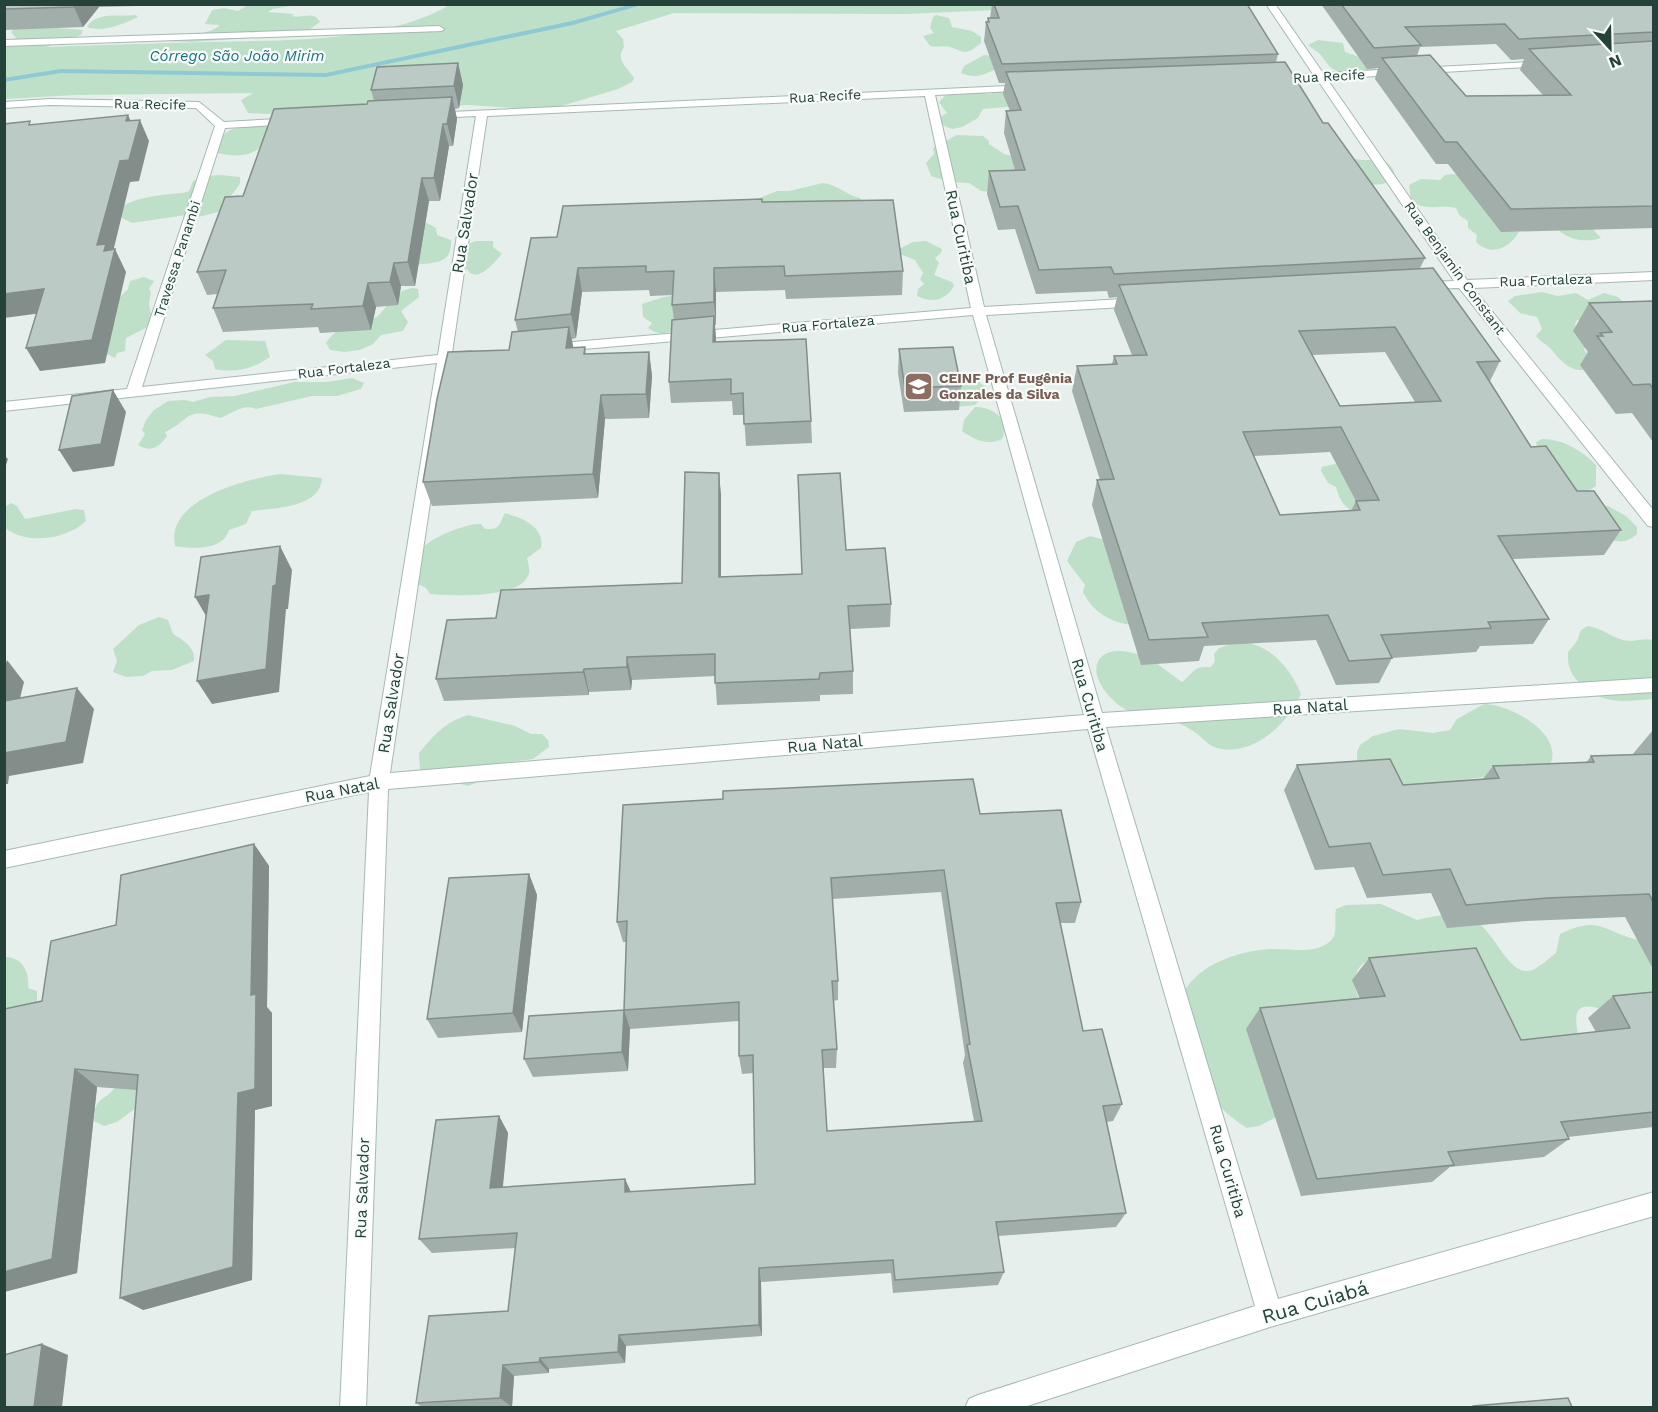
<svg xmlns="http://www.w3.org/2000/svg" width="1658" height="1412" viewBox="0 0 1658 1412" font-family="'Work Sans',sans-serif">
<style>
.green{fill:#bfe0c8}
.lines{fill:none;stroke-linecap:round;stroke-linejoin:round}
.stream{fill:#8ec9d4;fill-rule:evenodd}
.minor-casing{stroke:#a8b8b2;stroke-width:2}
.minor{fill:#fff;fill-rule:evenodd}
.wall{fill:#a1aea9;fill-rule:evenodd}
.shaded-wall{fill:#838d89}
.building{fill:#bbcac4;stroke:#838d89;stroke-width:1.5;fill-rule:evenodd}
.labels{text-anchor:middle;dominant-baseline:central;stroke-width:4.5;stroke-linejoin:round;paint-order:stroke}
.far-street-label{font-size:14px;fill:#24423a;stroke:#f7fbf9}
.far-education-label{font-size:14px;font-weight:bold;fill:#785e54;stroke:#f7fbf9;text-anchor:start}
.far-water-label{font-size:15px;font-style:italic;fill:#1c6f80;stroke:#f7fbf9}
.street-label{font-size:16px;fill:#24423a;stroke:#f7fbf9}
.near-street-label{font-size:20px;fill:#24423a;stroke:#f7fbf9}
</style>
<rect width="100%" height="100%" fill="#e6efeb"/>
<path class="green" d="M451,4L1023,5L998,10L905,14L674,13L616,31L623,39L624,47C615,60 627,67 634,78L632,82L618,89L558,107L529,109L469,105L266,114L248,113L241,100L253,93L76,95L5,99V45L16,38L11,32L18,25L83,30L81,35L46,47C101,45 156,43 210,42C284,40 387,43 451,4Z
M248,5H295L273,9L268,12L294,14L292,16C302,19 314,10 320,22L306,32L291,35L191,42L166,41L169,36C189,31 199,39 219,26V25L205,24L212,10L224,8L238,11Z
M136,15L138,17C123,24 103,33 87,27C96,11 120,17 136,15Z
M936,15L949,18L952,27L972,31L981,37V43C966,55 967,53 950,47C944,45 937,48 930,46L923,36L934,33L930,28L933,17Z
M1318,40L1343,43L1345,52L1365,59L1380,72L1377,76L1343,75L1330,67L1320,54L1308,45Z
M984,55L995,56L1000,70H994C983,75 975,79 961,73L964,66Z
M1005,86L1018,106L983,109L978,118L962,127L952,129L942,125L940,117L947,113L939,102L946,95L979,92L990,94Z
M272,123C269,130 266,138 262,145C252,159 224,157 211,150C227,124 244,125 272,123Z
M957,135L983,136L989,141V144L1004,154L1016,157L1022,166L993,192L981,191L969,183L950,182L931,176L926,163L934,154L933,148Z
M1352,158C1369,165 1389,149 1396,178L1383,184L1371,185Z
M1452,174L1466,176L1591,227L1601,238C1587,243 1567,240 1558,229H1518L1519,232C1510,248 1491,257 1476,242L1477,235L1468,228V221L1459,215L1456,208C1438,204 1428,212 1411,201L1409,185L1421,179L1440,180L1445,175Z
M221,175L240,177V184L230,197L232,203L218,212L198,217L186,215L132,223L120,217L121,207C135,198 154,196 170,194C177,193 182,194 189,191L193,181L206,176Z
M823,183C838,185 846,195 860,198L865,212L732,203L757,199L777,191H789Z
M427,223L436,228L437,235L451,240C452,265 435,262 415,265L419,224Z
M476,241H493V247L502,254C496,260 480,282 469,272C467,270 465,266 463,264L464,246Z
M926,241L942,249L941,253L935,258L939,263L934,275L952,282L954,286C946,300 932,304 917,296L918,289L924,284L920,279L923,273L915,260L900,254L899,249L913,242Z
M144,277L154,281L149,289L151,292L149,304L152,319L146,328L126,338L125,351L117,353L115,358L101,351L115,321L120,297L128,289L130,281Z
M413,288L418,289L419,297L401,311L408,322L403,331L381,335L373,344L360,350L344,352L330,350L326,343C342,318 365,329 380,314C393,300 392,292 413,288Z
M717,288C715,298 706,304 699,310C686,322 667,343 648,328L652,323L643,317L642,304L664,297Z
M1542,292L1558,296L1576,293L1588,300L1604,293L1618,297L1622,301L1616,329L1600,323L1577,320L1575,324L1586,346L1584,350L1588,354V369C1571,374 1560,360 1551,349C1547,344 1540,342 1536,336L1542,329L1537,317L1520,313L1508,301L1515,296Z
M226,340L265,341L270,357C253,369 235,373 215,369L213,361L205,355Z
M952,376L976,379L985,387L983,396L975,405L956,407Z
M352,378L364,383L361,389L337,396H312L256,409C243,403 232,414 220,418C185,406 191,420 165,432L167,436C159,447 151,453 138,445L145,434L142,430L146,420L154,410L168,401L185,400L193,402L210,397L235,396L294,382H327Z
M975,407C993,407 1011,419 1002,439C988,446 974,440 962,431L964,420Z
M1542,439C1563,439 1581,450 1596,465V486L1580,496L1540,458L1536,442Z
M1351,460L1357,514C1345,508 1339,500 1336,487L1328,483L1321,471L1322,467Z
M280,474L322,478C321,508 274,508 252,511L246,524L229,530C223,551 191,549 175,546C165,499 247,479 280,474Z
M11,503L17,506L25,519L76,509L84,510L86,521C66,540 27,545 5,528V507Z
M1608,506L1626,516L1637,527V534C1630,541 1621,543 1612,540L1599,507Z
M505,513C522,518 545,526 541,548L527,558C528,563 531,571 528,576C518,599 451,596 430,594L426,588L412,581C415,571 417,556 423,548C431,537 468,523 481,524L485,529C501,530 499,524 505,513Z
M1090,536L1109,541L1131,625C1110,622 1093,612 1083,592L1085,585L1067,561L1076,542Z
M159,617L168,620L173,634C183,640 196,648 194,661L172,670L152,671L143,676L126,677L113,672L117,661L113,649L139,625Z
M1588,626C1602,628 1615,640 1629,641C1638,641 1645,638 1653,640V699C1624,701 1605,706 1582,685C1571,676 1567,666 1568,652L1577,641L1581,630Z
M1236,642C1268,641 1290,667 1301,694C1288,724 1250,760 1214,747C1207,744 1202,737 1196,733C1187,726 1174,721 1163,718C1157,716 1151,717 1145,716C1132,715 1118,706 1110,697C1081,665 1101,641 1140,655C1154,660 1169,673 1182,682C1195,672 1192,666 1211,667L1215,661L1214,654L1219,648Z
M1484,704C1511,704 1569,736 1548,769L1468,779L1460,782L1440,799L1366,776L1357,759V752L1360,745L1373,736L1399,729L1433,733L1450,730L1457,719Z
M468,715L515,726L531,734H542L548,740L549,747L533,759L502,763L488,778L468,786L427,774L420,769L419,753C434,735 445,722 468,715Z
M1381,904L1417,920C1440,915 1452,911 1476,922C1495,931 1509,979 1533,970C1541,966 1549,958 1556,953L1560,934C1601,914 1602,932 1640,940L1653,907V1014C1645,1016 1633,1019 1624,1018C1615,1017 1606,1010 1597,1008C1569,1000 1576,1025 1580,1042L1545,1087L1430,956C1417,952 1410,955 1397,957C1390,958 1380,956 1373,958C1353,965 1351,984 1360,1001L1280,1115L1259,1126L1247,1128C1222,1113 1177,1067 1177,1036C1177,1023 1176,1007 1182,995C1198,964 1238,951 1271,949C1289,948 1309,954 1325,945C1341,936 1333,923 1336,909L1346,905Z
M5,957C22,957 30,972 28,988L37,991V1002L5,1040Z
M131,1041L141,1104L117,1122L104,1126L94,1121C94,1096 105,1102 115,1087C123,1075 126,1055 131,1041Z"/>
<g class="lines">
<path class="stream" d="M632,4H645L573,25L326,77L61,73L4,82V78L61,69L326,73L572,21Z"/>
<defs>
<path id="minor" d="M1266,4H1275L1323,73L1548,61L1549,63L1544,66L1327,79L1467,280L1654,272V280L1473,288L1654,511V527L1648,526L1459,288L1418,289L1417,286L1418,283L1423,282L1454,281L1317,79L1272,82L1267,79L1272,76L1313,74Z
M439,26L444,29L442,31L4,46V40Z
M1029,85L1034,88L1033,90L935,95L984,307L1141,298L1148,302L1141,306L986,315L1102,713L1654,678V692L1106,727L1278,1299L1654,1192V1216L1270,1327L1021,1408H965L969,1399L978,1395L1255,1306L1088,729L388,789L366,1408H340L369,792L4,868V851L370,776L437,363L4,411V402L127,389L215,126L196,108L49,105L4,108V102L49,99L199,102L224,122L295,118L300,121L295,124L225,128L142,387L438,355L476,116L433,118L428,115L429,113ZM925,96L971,308L549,344L542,348L549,352L973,315L1084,715L390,773L451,361L471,359L478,355L471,351L452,353L487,116Z"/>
</defs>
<use href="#minor" class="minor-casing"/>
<use href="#minor" class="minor"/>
</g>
<path class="wall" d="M4,4H212L99,7L83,27L4,30Z
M992,4H1247L1278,54L1276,62L1323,123L1425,258L1420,268L1500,361L1490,381L1531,447L1577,491L1621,530L1604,555L1513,559L1549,619L1533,644L1480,646L1476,652L1392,658L1379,683L1336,685L1316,640L1204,646L1199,661L1141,665L1092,505L1097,480H1100L1072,391L1077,366L1112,364L1114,356L1132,355L1114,310L1117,297L1109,298L1107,291L1036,294L1015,229L998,230L987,194L989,171L1015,170L1004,133L1006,111H1010L1003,94L1005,83H999L984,41L986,22H987L988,18H990ZM1385,352L1415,402L1340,406L1312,355ZM1330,452L1356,501L1351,511L1280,515L1254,456Z
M1321,4H1653V228L1501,232L1448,164H1436L1375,79L1378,68L1367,69ZM1496,44L1511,60L1524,59L1520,70L1543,95L1466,96L1417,56L1420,47Z
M458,63L463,85L459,108L455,109L457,119L453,146H449L440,201H429L415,286H401L398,305L376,307L371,330L320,333L318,327L223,332L213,308L217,294L207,295L197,272L243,196L367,104L374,101L371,90Z
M762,202L903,271L902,295L786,299L785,290L716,292V325H715L716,342L811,421L812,443L746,446L744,415H733L732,401L671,403L669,382L674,320L672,305L673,295L650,296L649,290L582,292L576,338L572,339L573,347H585L586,354L649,352L652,376L649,418L605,419L598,498L432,506L423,482L509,350L518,332L515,320L557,237Z
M1653,301V442L1632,413L1616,414L1580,365L1588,352L1573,331L1589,303Z
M899,349L961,386L959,410L904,412L898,373Z
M719,473L721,496V577L802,574L798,475L846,550L891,604L890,627L850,629L853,671V694L820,695V701L717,705L715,676L632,680L631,690L589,692V695L444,701L436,679L496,618L682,583Z
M1653,730V969L1625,917L1526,921L1447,928L1431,893L1367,898L1354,867L1315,870L1284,790L1297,765L1403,785L1483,779L1493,766L1586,763L1591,756L1632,755Z
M980,814L1081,902L1075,923H1060L1083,1031L1122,1104L1113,1121L1107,1122L1126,1213L1116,1227L998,1236L1004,1272L998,1285L893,1293L891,1273L761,1282L762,1336L626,1346L625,1363L549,1369V1373L514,1376L512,1407H422L416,1403L508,1311L516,1248L432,1253L419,1239L499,1116L508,1133L503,1187L625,1179L631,1192L755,1184L754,1073L742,1074L739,1056V1021L630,1029L628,1071L533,1077L524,1059L624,1010L627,942H623L617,922ZM941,892L965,1055L963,1063L974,1121L827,1131L823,1068H836L837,1049L833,1001L838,1000V981L832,899Z
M254,844L269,866L267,1007L272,1013V1106L255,1110L252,1280L143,1310L137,1090L97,1087L77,1273L4,1292V1009L42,1001L116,925Z
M529,874L537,895L522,1032L438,1038L427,1019Z
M1369,958L1521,1040L1596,1032L1588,1018L1613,996L1653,992V1127L1568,1137L1569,1139L1544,1157L1450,1167L1432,1182L1301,1196L1246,1029L1260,1008L1360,999L1352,980Z"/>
<path class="shaded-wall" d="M76,4H98L99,7L83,27L74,7Z
M458,63L463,85L459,108L454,86Z
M452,97L457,119L453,146L447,124Z
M128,115L136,133L140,120L149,141L139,181L130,182L112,256L115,249L126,272L105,363L40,371L26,348L97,245Z
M443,124L449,146L440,201L434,178Z
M422,178L429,201L415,286L408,262Z
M394,263L401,286L398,305L390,282Z
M578,268L582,292L576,338L571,314Z
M714,268L716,292V325L714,302Z
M368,283L376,307L371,330L363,306Z
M44,289L57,311L4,318V294Z
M714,316L716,338L715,364L713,342Z
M569,327L574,351L566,348Z
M649,352L652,376L649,418L646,394Z
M113,390L126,412L114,466L73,472L59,450Z
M601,395L605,419L598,498L593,474Z
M4,455L8,459L4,471Z
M719,473L721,496V600L719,577Z
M280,546L292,570L288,609H286L279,692L212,704L197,681L273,586Z
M209,595V621L195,597Z
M627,657L632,680L631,690L627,667Z
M7,660L24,682L14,723L4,712V669Z
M584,669L589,692V695L583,672Z
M77,688L94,709L83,763L9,776L8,784H4V753Z
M254,844L269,866L267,1007L272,1013V1106L255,1110L252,1280L143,1310L120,1298L238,1093L251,995Z
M529,874L537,895L522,1032L513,1013Z
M624,1010L630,1029L628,1071L622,1052Z
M75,1069L97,1087L77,1273L4,1292V1272Z
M499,1116L508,1133L501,1203L490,1188Z
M625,1179L632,1195L625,1192Z
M759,1268L761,1282L762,1336L759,1325Z
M619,1335L626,1346L625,1363L618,1352Z
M42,1344L68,1355L62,1407H34Z
M540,1358L549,1369V1373L539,1362Z
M503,1365L514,1376L512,1407L500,1398Z"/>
<path class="building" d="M4,4H76L74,7L4,9Z
M994,4H1247L1278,54L1002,64L986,22H989L988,18H999Z
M1341,4H1653V32L1519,39L1505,24L1405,27L1421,45L1374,48Z
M1653,41V206L1511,209L1457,142H1445L1382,58L1430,55L1466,96L1571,95L1529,49Z
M1285,62L1323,123H1328L1425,258L1114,274L1111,267L1039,270L1018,206L1000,207L989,171L1025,170L1006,111L1021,110L1006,72Z
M458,63L454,86L371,90L377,67Z
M452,97L447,124H443L434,178H422L408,262L394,263L390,282L368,283L363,306L311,309L313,304L213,308L226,270L197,272L225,197L243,196L274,109L367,104L368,101Z
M128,115L126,121L140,120L129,160L120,161L97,245L106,244L104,251L115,249L92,340L26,348L44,289L4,294V124L30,121L29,125Z
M762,199V202L893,200L903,271L785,276L784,266L714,268V302L672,305L674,271L646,272V266L578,268L571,314L515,320L531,238L557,237L563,206Z
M1433,268L1500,361L1477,362L1531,447L1546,446L1577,491H1594L1621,530L1498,536L1549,619L1488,622L1491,628L1381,635L1392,658L1349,661L1328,615L1202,623L1208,637L1149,640L1097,480L1114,479L1077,366L1117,364L1114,356L1147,355L1119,285ZM1395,327L1441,401L1340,406L1299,331ZM1341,427L1379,500L1356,501L1360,510L1280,515L1243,432Z
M1653,301V389L1650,384L1633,385L1597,336H1603L1600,333L1612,332L1589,303Z
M714,316L713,342L806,339L811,421L744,424L743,393L731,394V379L669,382L672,320Z
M569,327L566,348L585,347L584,354L649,352L646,394L601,395L593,474L423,482L437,399L448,352L509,350L512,332Z
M953,347L961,386L905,388L899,349Z
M113,390L101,444L59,450L72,396Z
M685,472L719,473V577L802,574L798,475L840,473L846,550L885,548L891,604L848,606L853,671L820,673L819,679L715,683V654L627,657V667L584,669L583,672L436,679L447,620L496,618L501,590L682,583Z
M280,546L276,585L273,586L266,669L197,681L209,595L195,597L201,557Z
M77,688L66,742L4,753V701Z
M1653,754V902L1649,894L1547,898L1466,905L1450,869L1383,875L1370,843L1329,847L1297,765L1390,759L1403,785L1499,778L1493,766L1594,762L1591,756Z
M973,779L980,814L1061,810L1081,902L1056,903L1083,1031L1102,1029L1122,1104L1103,1106L1126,1213L996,1222L1004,1272L895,1280L893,1260L759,1268V1325L619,1335L618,1352L540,1358L539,1362L503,1365L500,1398L416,1403L429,1316L508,1311L517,1233L419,1239L436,1120L499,1116L490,1188L625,1179V1192L755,1184L753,1055L739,1056V1002L624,1010L627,921L617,922L623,805L723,799V791ZM944,870L970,1044L967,1045L982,1121L827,1131L822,1050L837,1049L832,981H838L831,878Z
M254,844L251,995L256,994L255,1089L238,1093L233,1267L120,1298L138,1075L75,1069L52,1259L4,1272V1009L42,1001L51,941L116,925L121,875Z
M529,874L513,1013L427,1019L449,878Z
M1476,948L1521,1040L1630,1028L1613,996L1653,992V1112L1561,1122L1569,1139L1448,1152L1454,1165L1317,1179L1260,1008L1385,996L1369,958Z
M624,1010L622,1052L524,1059L529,1016Z
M42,1344L34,1407H4V1355Z
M1568,1398L1572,1407H1473V1406Z"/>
<defs>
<symbol id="school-square" viewBox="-11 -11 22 22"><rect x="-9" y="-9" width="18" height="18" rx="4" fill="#8d6e63" stroke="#f7fbf9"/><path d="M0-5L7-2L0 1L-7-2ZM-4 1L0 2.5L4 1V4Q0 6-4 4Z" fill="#fff"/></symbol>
</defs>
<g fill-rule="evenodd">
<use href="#school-square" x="902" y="370" width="33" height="33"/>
</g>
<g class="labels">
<g class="far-street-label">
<text transform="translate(1329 76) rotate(-3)">Rua Recife</text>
<text transform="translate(825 96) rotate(-3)">Rua Recife</text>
<text transform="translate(150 104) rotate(1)">Rua Recife</text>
<text transform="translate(177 259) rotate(-72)">Travessa Panambi</text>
<text transform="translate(1455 268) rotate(54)">Rua Benjamin Constant</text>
<text transform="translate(1546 280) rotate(-2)">Rua Fortaleza</text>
<text transform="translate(828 324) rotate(-5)">Rua Fortaleza</text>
<text transform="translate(344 368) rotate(-7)">Rua Fortaleza</text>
</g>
<g class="far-education-label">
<text x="939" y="378">CEINF Prof Eugênia<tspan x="939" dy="16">Gonzales da Silva</tspan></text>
</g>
<g class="far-water-label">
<text x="237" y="56">Córrego São João Mirim</text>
</g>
<g class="street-label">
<text transform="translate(465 223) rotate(-81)">Rua Salvador</text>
<text transform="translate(961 237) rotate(78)">Rua Curitiba</text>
<text transform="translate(391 703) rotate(-81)">Rua Salvador</text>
<text transform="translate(1090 705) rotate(74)">Rua Curitiba</text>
<text transform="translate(1310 707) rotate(-4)">Rua Natal</text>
<text transform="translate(825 744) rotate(-5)">Rua Natal</text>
<text transform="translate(342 790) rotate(-11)">Rua Natal</text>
<text transform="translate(1228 1171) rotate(74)">Rua Curitiba</text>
<text transform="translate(362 1188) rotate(-88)">Rua Salvador</text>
</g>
<g class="near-street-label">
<text transform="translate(1315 1302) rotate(-16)">Rua Cuiabá</text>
</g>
</g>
<rect width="1658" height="1412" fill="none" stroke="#24423a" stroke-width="12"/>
<g transform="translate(1610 48) rotate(158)" stroke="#f7fbf9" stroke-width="4.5" paint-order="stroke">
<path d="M0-4.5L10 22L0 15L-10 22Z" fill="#24423a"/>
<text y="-9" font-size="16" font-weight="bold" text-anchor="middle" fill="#24423a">N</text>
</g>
</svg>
